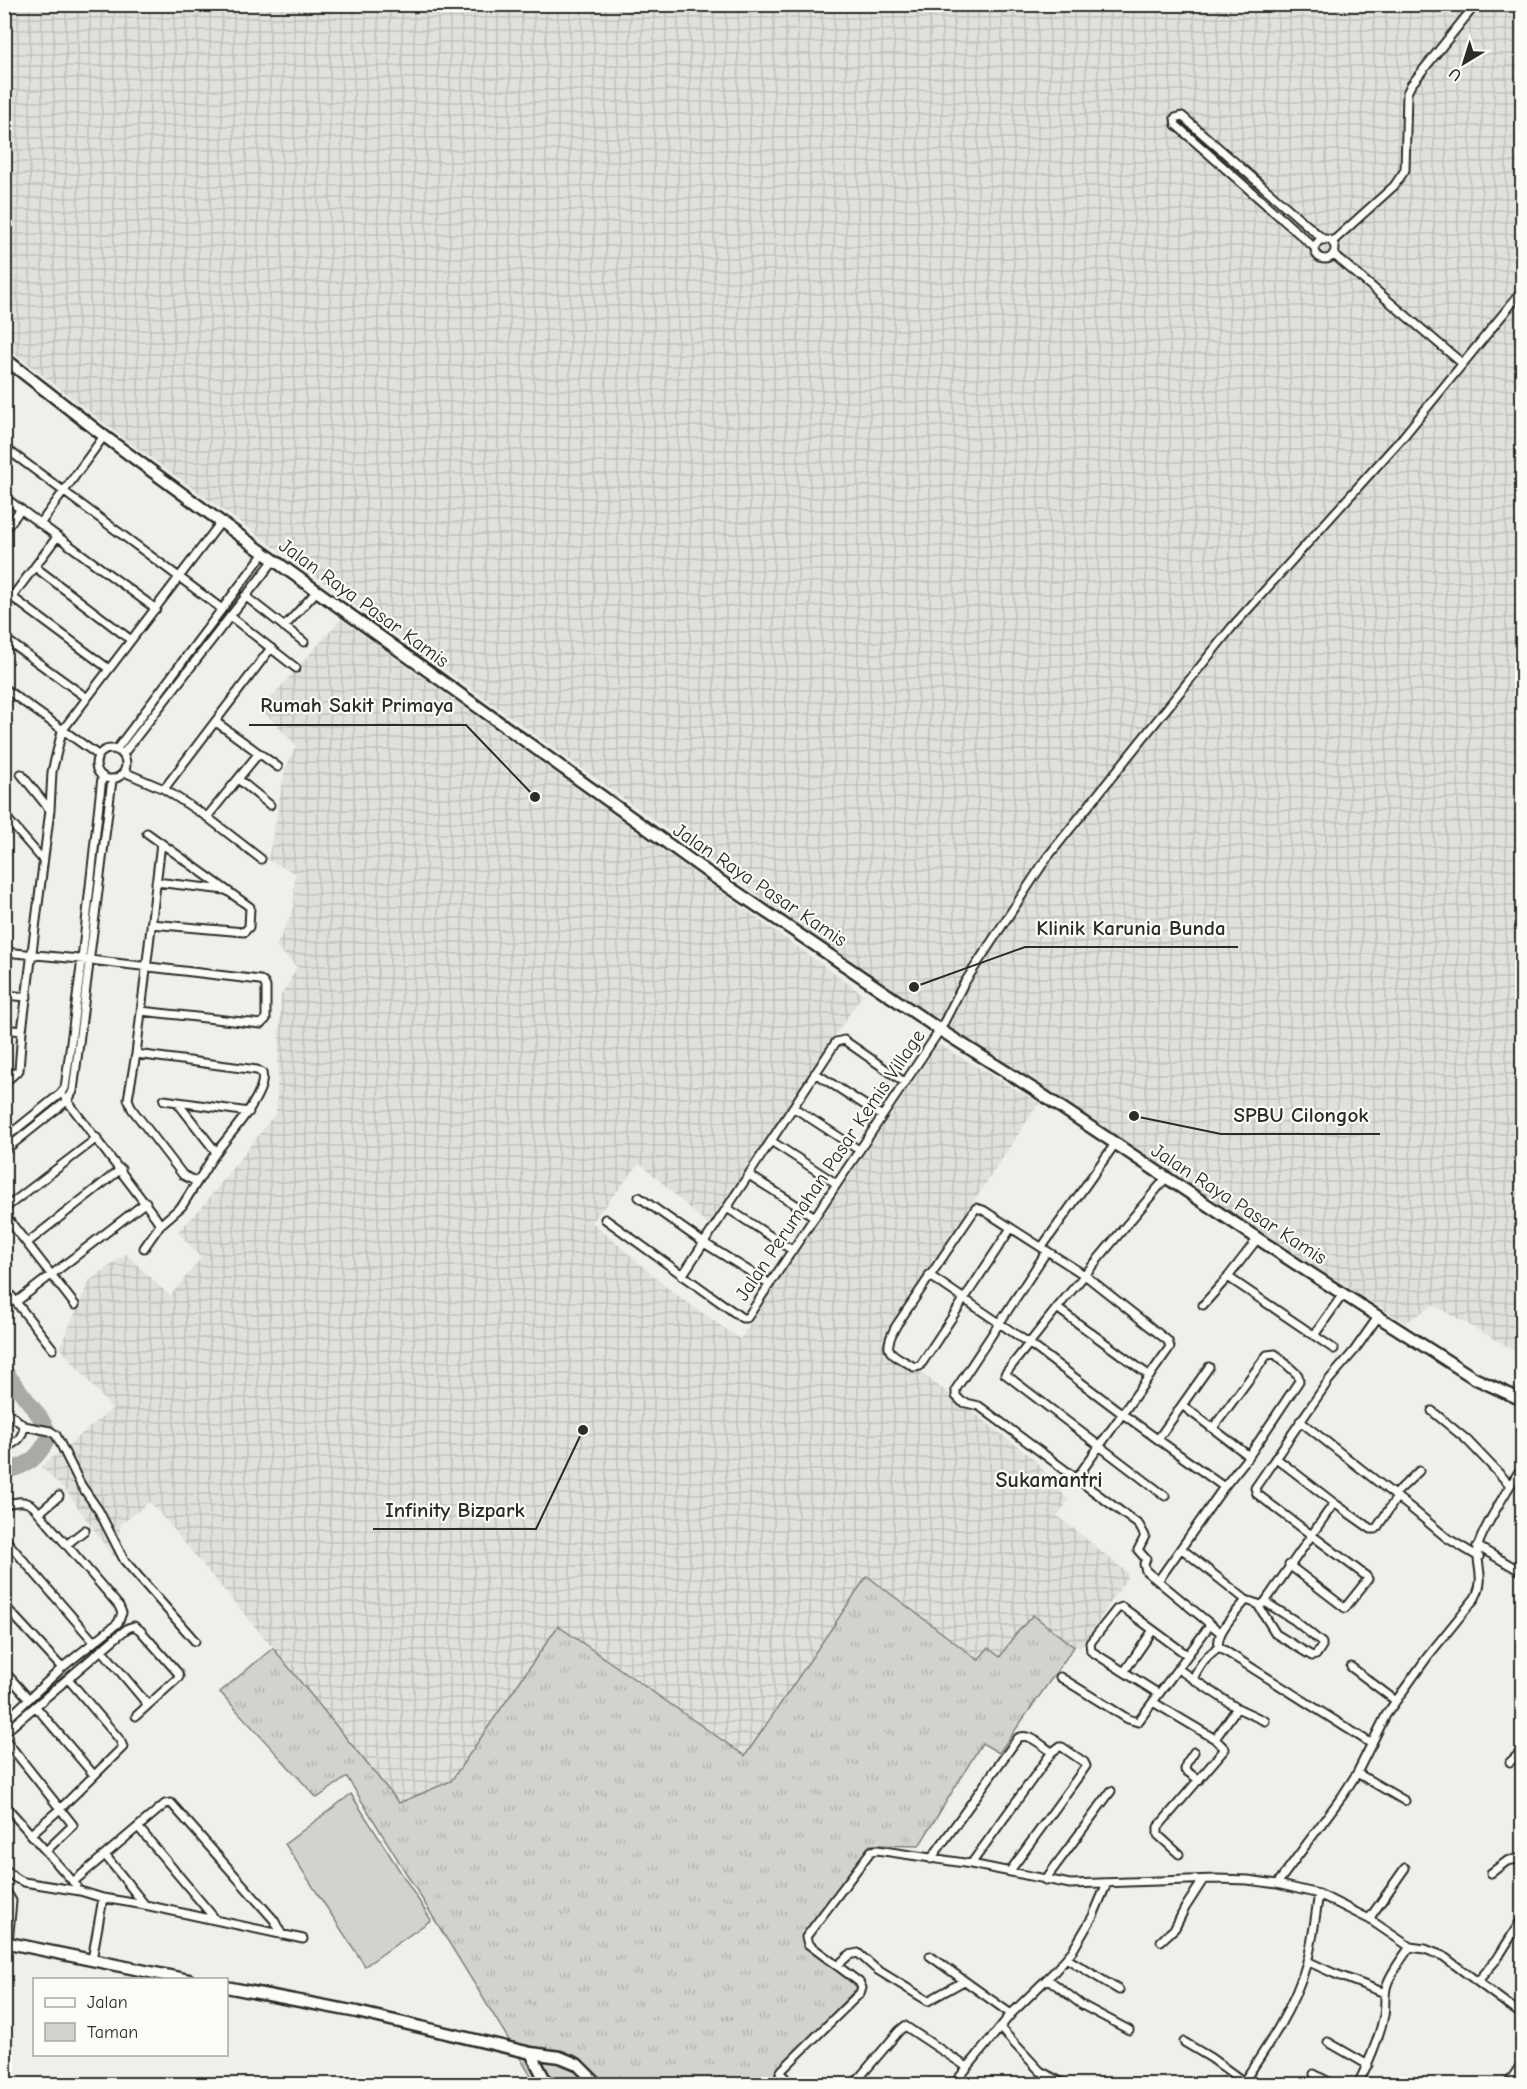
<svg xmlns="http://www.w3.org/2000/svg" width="1527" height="2089" viewBox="0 0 1527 2089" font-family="'Comic Neue',sans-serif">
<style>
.industrial{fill:url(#industrial-grid)}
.grass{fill:url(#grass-tufts);stroke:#7f7e7d;stroke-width:1.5}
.green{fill:#d3d2cf;stroke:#7f7e7d;stroke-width:1.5}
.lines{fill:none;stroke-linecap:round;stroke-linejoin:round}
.river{stroke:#aaa9a7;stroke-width:16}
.street-casing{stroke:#2b2b2b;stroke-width:11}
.secondary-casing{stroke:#2b2b2b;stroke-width:15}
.street{stroke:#fdfcf7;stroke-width:7}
.secondary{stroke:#fdfcf7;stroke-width:10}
.labels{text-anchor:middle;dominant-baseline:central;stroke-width:4.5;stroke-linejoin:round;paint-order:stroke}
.street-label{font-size:20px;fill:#2b2b2b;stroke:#fdfcf7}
.quarter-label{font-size:22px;font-weight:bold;fill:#2b2b2b;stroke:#fdfcf7}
.leader{fill:none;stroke:#2b2b2b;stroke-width:2}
.callout-dot{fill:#2b2b2b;stroke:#fdfcf7;stroke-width:2}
.callout-label{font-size:21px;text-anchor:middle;font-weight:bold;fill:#2b2b2b;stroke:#fdfcf7;stroke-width:4.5;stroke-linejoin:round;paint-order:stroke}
</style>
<defs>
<pattern id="industrial-grid" width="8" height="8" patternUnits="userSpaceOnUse" patternTransform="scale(1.5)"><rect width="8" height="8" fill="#e1e0dc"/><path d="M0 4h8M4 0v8" fill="none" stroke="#c1c0bd"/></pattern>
<pattern id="grass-tufts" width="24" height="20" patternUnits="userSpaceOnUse" patternTransform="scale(1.5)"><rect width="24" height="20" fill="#d3d2cf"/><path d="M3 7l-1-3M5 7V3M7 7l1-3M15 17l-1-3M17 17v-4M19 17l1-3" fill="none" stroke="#b5b4b2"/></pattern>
</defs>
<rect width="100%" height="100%" fill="#f0efeb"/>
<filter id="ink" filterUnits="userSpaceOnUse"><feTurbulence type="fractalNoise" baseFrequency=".0167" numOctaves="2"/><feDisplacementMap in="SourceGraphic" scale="12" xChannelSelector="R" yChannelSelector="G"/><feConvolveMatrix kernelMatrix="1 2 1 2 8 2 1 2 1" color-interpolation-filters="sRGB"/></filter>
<g filter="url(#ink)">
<path class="industrial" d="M4,5H1522V1235L1517,1244L1522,1248V1337L1514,1350L1433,1305L1405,1323L1266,1236L873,978L123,438L5,346Z
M341,619L863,994L708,1225L640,1163L592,1222L671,1291L740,1339L938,1044L1039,1103L881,1342L1034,1459L1068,1500L1058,1516L1129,1574L1082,1646L1074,1647L1033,1615L1014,1636L1000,1657L979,1660L867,1576L745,1757L558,1626L451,1781L399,1803L273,1648L150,1502L121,1524L114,1558L67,1492L41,1467L112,1409L60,1347L89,1281L126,1254L170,1296L201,1258L178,1232L202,1207L276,1113L281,996L297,967L276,947L294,908L295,873L268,860L285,770L296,745L261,709Z"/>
<path class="grass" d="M867,1576L978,1660L988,1648L1000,1657L1014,1636L1033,1615L1074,1647L999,1753L982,1743L919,1846L870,1845L803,1945L859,1986L774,2075L785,2084H536L347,1777L317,1798L220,1692L273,1648L399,1803L451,1781L558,1626L745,1756Z"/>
<path class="green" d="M351,1794L431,1920L365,1966L285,1844Z"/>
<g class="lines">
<path class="river" d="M4,1370L40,1417L50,1435C38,1458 30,1466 4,1471"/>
<defs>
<path id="street" d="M1315 249a10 10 0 1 1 20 0a10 10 0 1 1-20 0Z
M1332,242L1394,186L1405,170L1407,93L1411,85L1476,4
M1315,248L1176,125L1175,118L1182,116L1324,240
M1333,254L1463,364
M4,447L222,609
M4,497L156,609
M40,524L104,436
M4,531L21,509
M35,567L131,640
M4,591L109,669
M245,596L304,642
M12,597L57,537
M230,616L296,668
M284,627L317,591
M4,638L87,698
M4,688L98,755
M216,722L278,767
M96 764a15 15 0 1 1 30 0a15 15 0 1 1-30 0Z
M116,750L264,553
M123,754L274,560
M124,772L164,789L207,817L261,859
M21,774L50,810
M238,779L270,805
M164,789L271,648
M4,815L43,860
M207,817L259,753
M147,833L250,907L249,927L244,932L151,924
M156,882L225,890
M4,952L90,960L260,980L264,983L266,987V1019L261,1024L141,1011
M4,995L27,997
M4,1029L22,1031
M136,1054L257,1070L262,1073C268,1093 230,1134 218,1150C210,1160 204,1172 197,1182L183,1175L132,1109L128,1099L136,1054L161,843
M815,1073L882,1116
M4,1083L19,1070L22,1031L50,810L52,772L62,731L221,522
M65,1098L156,1218L160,1225L144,1248
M164,1100L249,1112
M177,1102L216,1152
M793,1107L859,1150
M4,1139L60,1094L65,1088L82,959L102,777
M771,1141L837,1184
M4,1151L68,1100L73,1091L112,780
M749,1175L815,1217
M639,1197L704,1243L770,1284
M727,1208L792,1250
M4,1209L97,1138
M4,1214L75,1305
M605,1219L742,1318H747L940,1030L963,985L1046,859L1232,627L1403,437L1522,291
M160,1225L182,1206L197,1182
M1011,1228L920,1366L914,1367C890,1352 881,1354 896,1326L976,1208L983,1210L1086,1276L1168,1341L1170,1347L1076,1479
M27,1243L121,1169
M1042,1247L1115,1144
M1047,1251L956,1389V1396L962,1402L979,1406L1139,1525L1145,1536L1138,1550L1146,1559L1144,1564L1146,1571L1221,1633
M929,1275L1030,1344L1124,1415L1224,1487
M682,1276L836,1042L844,1040L904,1082
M1228,1277L1334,1349
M4,1287L53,1349
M16,1302L146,1202
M1203,1305L1228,1277L1258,1238
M1057,1308L1150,1376
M1315,1334L1343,1294
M1182,1405L1249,1456
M4,1409L24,1426L50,1431L56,1435L81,1485L99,1511L124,1560L195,1641
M1432,1411L1467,1440L1510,1485
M1300,1421L1411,1508L1447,1538L1479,1557
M1158,1439L1209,1367
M4,1449C16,1442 22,1440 24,1426
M1276,1458L1334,1503L1371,1529H1376L1397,1497
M1394,1495L1419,1471
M1165,1496L1005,1374L1057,1308L1166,1178
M4,1505C16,1502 24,1499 34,1507L119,1606L122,1613L118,1623L64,1666L4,1722
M39,1513L59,1496
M4,1538L94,1642
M66,1545L85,1530
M1477,1546L1522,1572
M1182,1549L1246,1600L1261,1605L1265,1602L1334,1503
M1289,1565L1345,1608L1368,1579L1366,1576L1257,1494L1255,1488L1329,1380L1354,1351L1378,1317
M1158,1581L1224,1487L1249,1456L1299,1381L1298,1375L1275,1354L1267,1355L1213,1428
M1246,1600C1237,1612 1215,1632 1219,1647L1372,1744
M4,1605L62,1668
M1258,1605L1276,1634L1312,1656L1316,1655L1322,1646V1643L1294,1620L1265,1602
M102,1650L148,1705
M1351,1667L1396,1701
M1178,1669L1237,1708L1265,1721
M4,1671L29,1699
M1124,1672L1153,1630
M1060,1677L1128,1719L1138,1722L1210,1625
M1193,1679C1200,1664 1206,1656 1219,1647
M1159,1694L1091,1651L1090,1643L1117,1609L1122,1607L1187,1655
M1153,1702L1215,1739L1225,1749L1158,1827V1835L1179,1854
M36,1707L94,1775
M4,1733L119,1635L128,1628L134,1626L140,1630L178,1673L179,1677L136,1716
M4,1738L73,1825L46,1851
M1215,1739L1237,1708
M1194,1752L1186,1764L1185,1770L1199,1780
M1510,1762L1522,1751
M1357,1773L1405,1801
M4,1804L76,1885
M138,1827L216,1920
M31,1834L61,1808L123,1747L120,1740L69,1680
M105,1855L145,1905
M931,1859L1018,1738C1029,1732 1042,1746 1052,1752L1059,1747H1062L1084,1762L1086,1766L1010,1871
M971,1864L1052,1752
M4,1868L15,1878L24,1882L80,1891L103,1898L145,1905L303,1939
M1491,1873L1507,1861L1522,1858
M1045,1880L1111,1791
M73,1882L165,1804L171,1803L274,1920L282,1935
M1277,1884L1343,1795L1357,1773L1386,1715L1428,1656L1475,1598C1486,1577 1476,1568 1478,1548C1478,1536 1514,1479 1522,1467
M4,1888L12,1901L8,1943
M1369,1919L1405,1868
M1161,1941L1175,1928L1185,1908L1203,1880
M930,1956L1011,2014
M1066,1958L1119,1990
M92,1960L103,1898
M1307,1961L1333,1973L1385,1993
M837,1966L849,1955L858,1953L876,1969L928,2001L964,1981
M1048,1979L1082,2005L1129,2030
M1478,1981L1497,1959L1522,1919
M1001,2029L1040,2071L1065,2084
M1184,2042L1211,2058L1244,2082
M1328,2042L1368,2065
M1314,2074L1333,2084
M791,2084L780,2073L782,2070L860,1993L862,1988L859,1982L808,1944L806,1937L871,1851L877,1850L971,1864L1070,1884L1217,1879L1248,1880L1277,1884L1319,1894L1369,1919L1410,1947L1425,1949L1443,1956L1522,2015
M854,2084L899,2031L905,2026L967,2067
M954,2084L1011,2014L1055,1971L1073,1950L1093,1916L1107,1883
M1242,2084C1268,2046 1294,2008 1307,1962C1313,1941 1315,1916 1319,1894
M1358,2084C1369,2062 1379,2039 1384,2015C1386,2004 1383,1993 1388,1982C1393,1970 1402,1958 1410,1947
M1508,2084L1522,2063"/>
<path id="secondary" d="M4,358L104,436L221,522L710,874L940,1030L1035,1090L1293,1262L1474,1378L1522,1400
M4,1942L189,1980
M226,1987L357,2012L531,2053L560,2057L577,2064L597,2084
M531,2053L547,2084"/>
</defs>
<use href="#street" class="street-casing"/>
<use href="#secondary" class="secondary-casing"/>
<use href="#street" class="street"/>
<use href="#secondary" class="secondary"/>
</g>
</g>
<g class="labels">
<g class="street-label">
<text transform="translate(364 603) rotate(36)">Jalan Raya Pasar Kamis</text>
<text transform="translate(760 885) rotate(34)">Jalan Raya Pasar Kamis</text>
<text transform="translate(830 1165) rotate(-56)">Jalan Perumahan Pasar Kemis Village</text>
<text transform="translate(1239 1204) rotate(33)">Jalan Raya Pasar Kamis</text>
</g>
<g class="quarter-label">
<text x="1049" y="1480">Sukamantri</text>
</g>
</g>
<path class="leader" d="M535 797L466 725H249M914 987L1025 947H1238M1134 1116L1221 1134H1380M583 1430L536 1529H373"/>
<g class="callout-dot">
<circle cx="535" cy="797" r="6"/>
<circle cx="914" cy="987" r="6"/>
<circle cx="1134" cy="1116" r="6"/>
<circle cx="583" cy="1430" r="6"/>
</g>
<g class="callout-label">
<text x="357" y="712">Rumah Sakit Primaya</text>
<text x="1131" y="935">Klinik Karunia Bunda</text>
<text x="1301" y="1122">SPBU Cilongok</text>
<text x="455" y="1517">Infinity Bizpark</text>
</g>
<rect width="1527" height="2089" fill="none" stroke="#fdfcf7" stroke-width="24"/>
<rect x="12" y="12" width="1503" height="2065" fill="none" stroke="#2b2b2b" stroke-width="2" filter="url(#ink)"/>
<rect x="33" y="1978" width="195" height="78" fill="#fdfcf7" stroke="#a9a8a5" stroke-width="1.5"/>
<rect x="45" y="1998" width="30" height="9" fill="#fdfcf7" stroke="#a9a8a5" stroke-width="1.5"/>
<text x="87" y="2008" font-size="18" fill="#2b2b2b">Jalan</text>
<rect x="45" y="2023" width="30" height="18" fill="#d3d2cf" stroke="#a9a8a5" stroke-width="1.5"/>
<text x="87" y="2038" font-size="18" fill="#2b2b2b">Taman</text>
<g transform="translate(1464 63) rotate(218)" stroke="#fdfcf7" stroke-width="4.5" paint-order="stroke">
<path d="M0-4.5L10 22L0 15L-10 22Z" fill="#2b2b2b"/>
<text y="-9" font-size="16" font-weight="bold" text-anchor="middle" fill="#2b2b2b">U</text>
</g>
</svg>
